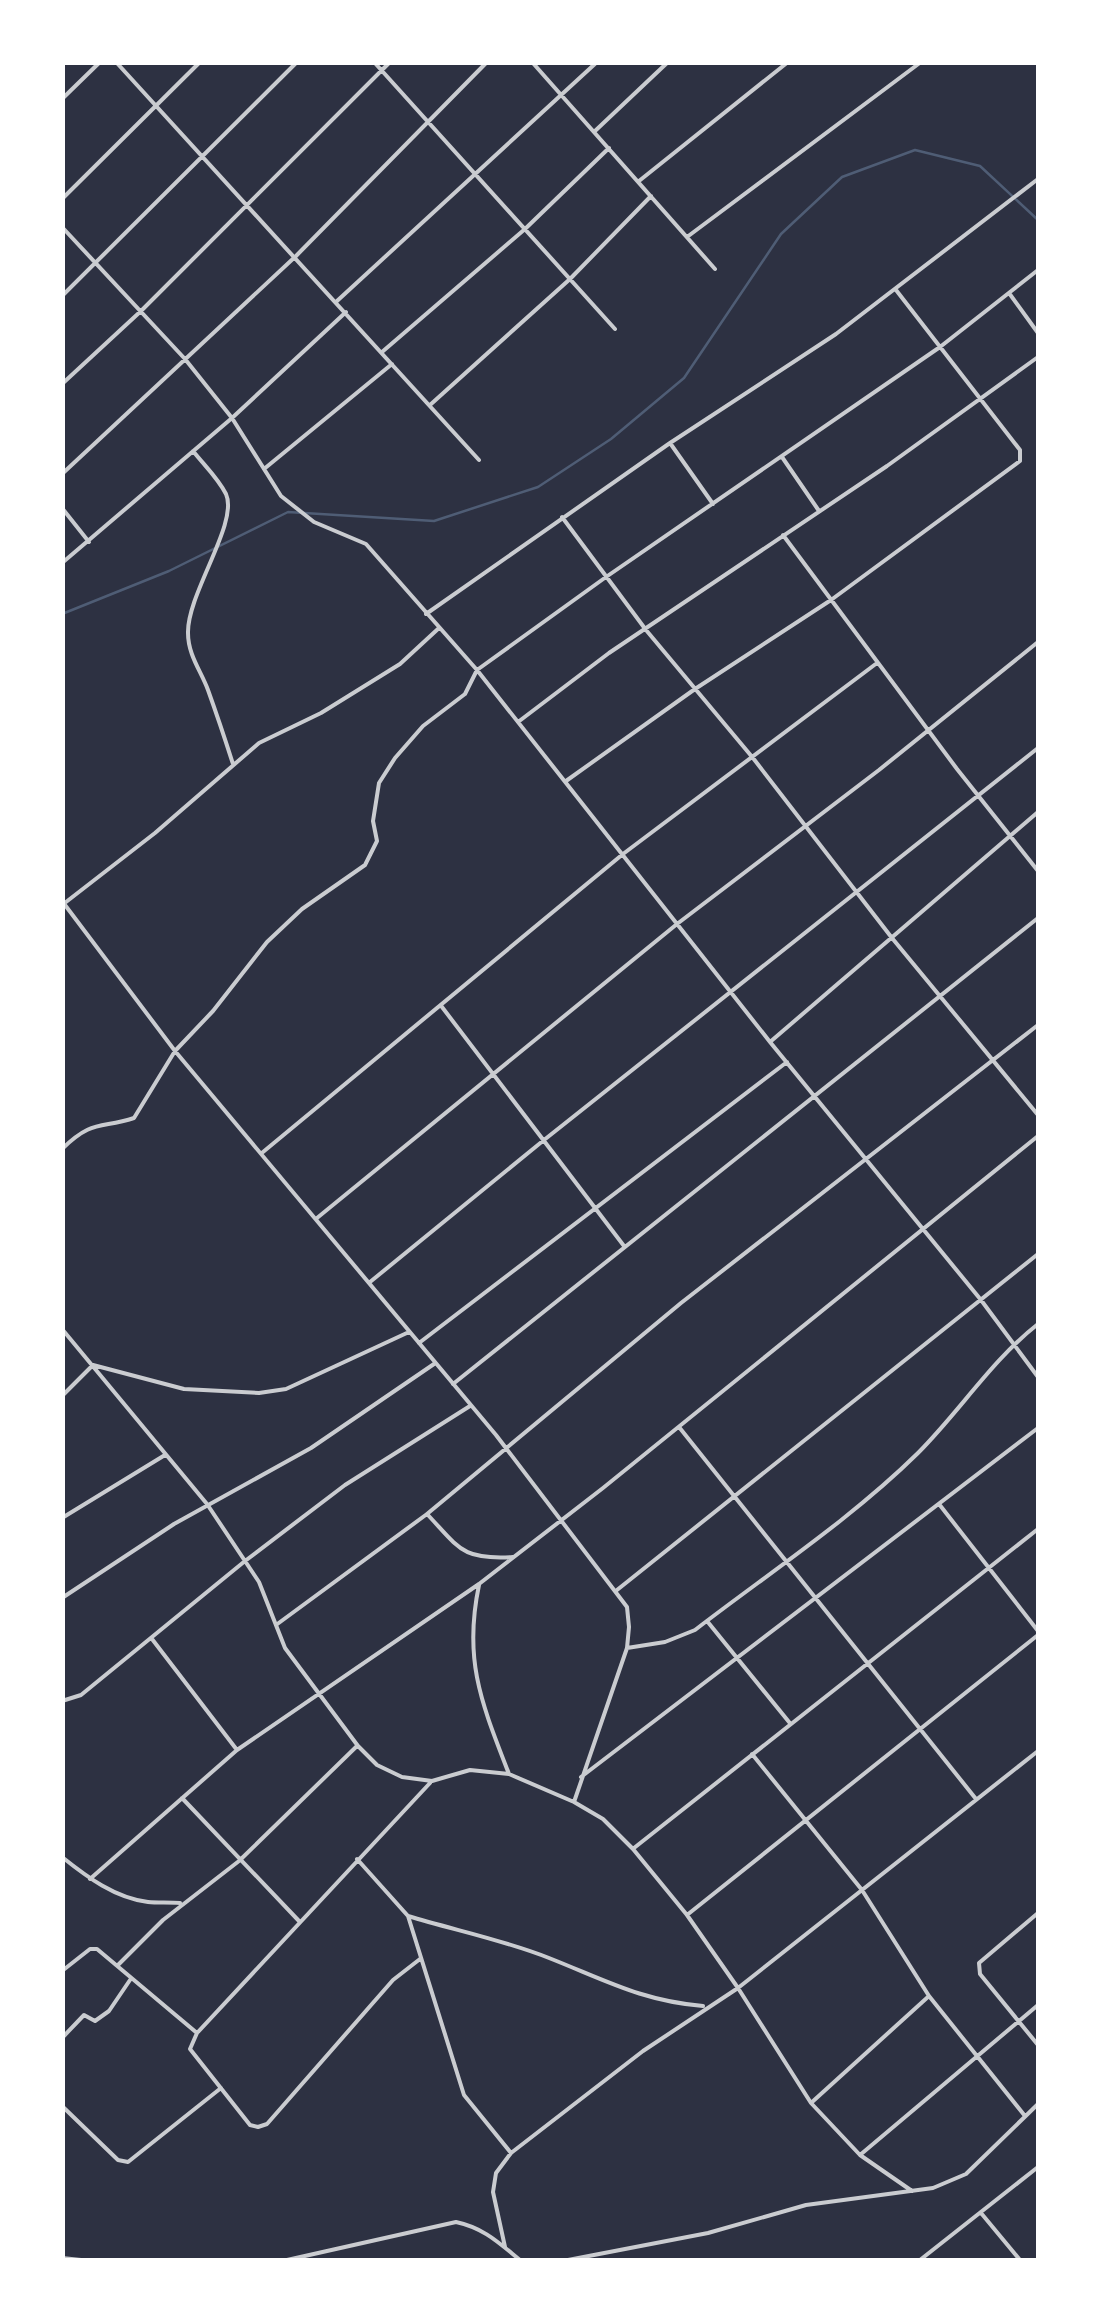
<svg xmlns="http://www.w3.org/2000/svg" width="1101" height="2323" viewBox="0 0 1101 2323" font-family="'PT Sans',sans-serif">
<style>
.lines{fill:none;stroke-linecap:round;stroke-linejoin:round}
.stream{stroke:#4f5d75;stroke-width:2.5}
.minor{stroke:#caccd0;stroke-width:4}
</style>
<rect width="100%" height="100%" fill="#2d3142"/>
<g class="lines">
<path class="stream" d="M62,614L169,571L288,512L434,521L538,487L611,439L684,378L781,234L842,177L915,150L980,166L1038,220"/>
<path class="minor" d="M116,62L479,460
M374,62L615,329
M532,62L715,269
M1038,88V93
M62,99L100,62
M595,131L668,62
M639,181L788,62
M62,199L200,62
M62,227L185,359L232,418L281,496L314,522L366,544L477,670L770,1042L981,1300L1038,1377
M687,237L921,62
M1009,293L1038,333
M62,296L297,62
M337,301L597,62
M382,352L525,229L609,148
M62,384L141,311L390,62
M430,405L570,279L651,196
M670,443L713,504
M193,451C204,465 218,478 226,494C239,523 187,594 188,633C188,655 201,671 208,690C217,715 225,739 233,764
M782,457L819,511
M264,469L392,364
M62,474L296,256L487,62
M62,508L89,542
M562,517L646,630L753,758L892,938L1038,1115
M783,535L957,769L1038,871
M62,563L232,418L346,312
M426,614L670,443L836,334L1038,179
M518,722L609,653L887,466L1038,357
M566,781L695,689L831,600L1020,461V450L896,290
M62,901L175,1051L496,1435L627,1607L629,1627L627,1648L574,1802
M66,902L155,833L259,743L321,713L400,664L439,628
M442,1007L624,1246
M770,1042L1038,812
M62,1149C93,1119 100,1129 134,1118L175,1051L213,1011L267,942L302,909L365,865L377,841L373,821L379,783L395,758L423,726L465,694L477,670L606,577L940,347L1038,270
M263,1152L623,854L877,663
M317,1218L677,924L879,770L1038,642
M370,1282L544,1140L1038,748
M62,1329L207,1504L259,1582L285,1648L358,1746L377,1765L402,1777L432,1781L470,1770L509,1774L574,1802L603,1819L633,1849L687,1915L738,1988L811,2103L860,2155L912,2191
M419,1343L787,1062
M453,1384L1038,918
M62,1396L93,1365L184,1389L259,1393L286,1389L409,1332
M679,1427L976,1799
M939,1504L1038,1631
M427,1514C460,1549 462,1560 513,1557
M62,1518L165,1455
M479,1585C463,1661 482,1704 509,1774
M617,1590L1038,1254
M62,1598L174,1524L311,1448L434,1364
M707,1621L789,1722
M276,1625L427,1514L681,1303L1038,1025
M152,1639L237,1750
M627,1648L665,1642L695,1630C769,1573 851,1519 918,1453C960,1411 992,1360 1038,1324
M62,1701L81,1695L245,1561L345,1485L470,1406
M752,1754L862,1890L929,1996
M581,1777L1038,1428
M182,1798L299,1921
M634,1848L1038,1529
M62,1857C87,1877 115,1898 148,1902C158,1903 169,1902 180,1903
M357,1859L408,1916L464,2095L511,2153
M90,1879L237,1750L479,1584L603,1488L1038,1136
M1038,1913L979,1963L980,1974L1038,2045
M687,1915L1038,1635
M408,1916C454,1930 504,1940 549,1958C605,1980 642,2001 703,2006
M420,1959L393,1980L267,2124L258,2127L250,2125L190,2049L197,2033L430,1783
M118,1965L163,1920L239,1861L357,1746
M62,1971L90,1949H97L197,2033
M62,2038L84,2015L95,2021L109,2011L130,1980
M811,2103L929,1996L1025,2116
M62,2106L118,2160L128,2162L221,2088
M860,2155L1038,2005
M981,2213L1020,2260
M505,2247L493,2192L496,2173L511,2153L643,2051L738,1988L1038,1751
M62,2258L81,2260
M287,2260L456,2222C484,2228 499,2243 520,2260
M568,2260L708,2233L806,2205L933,2188L966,2174L1038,2104
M920,2260L1038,2167"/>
</g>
<rect width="1101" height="2323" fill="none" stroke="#ffffff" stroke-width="130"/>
</svg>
